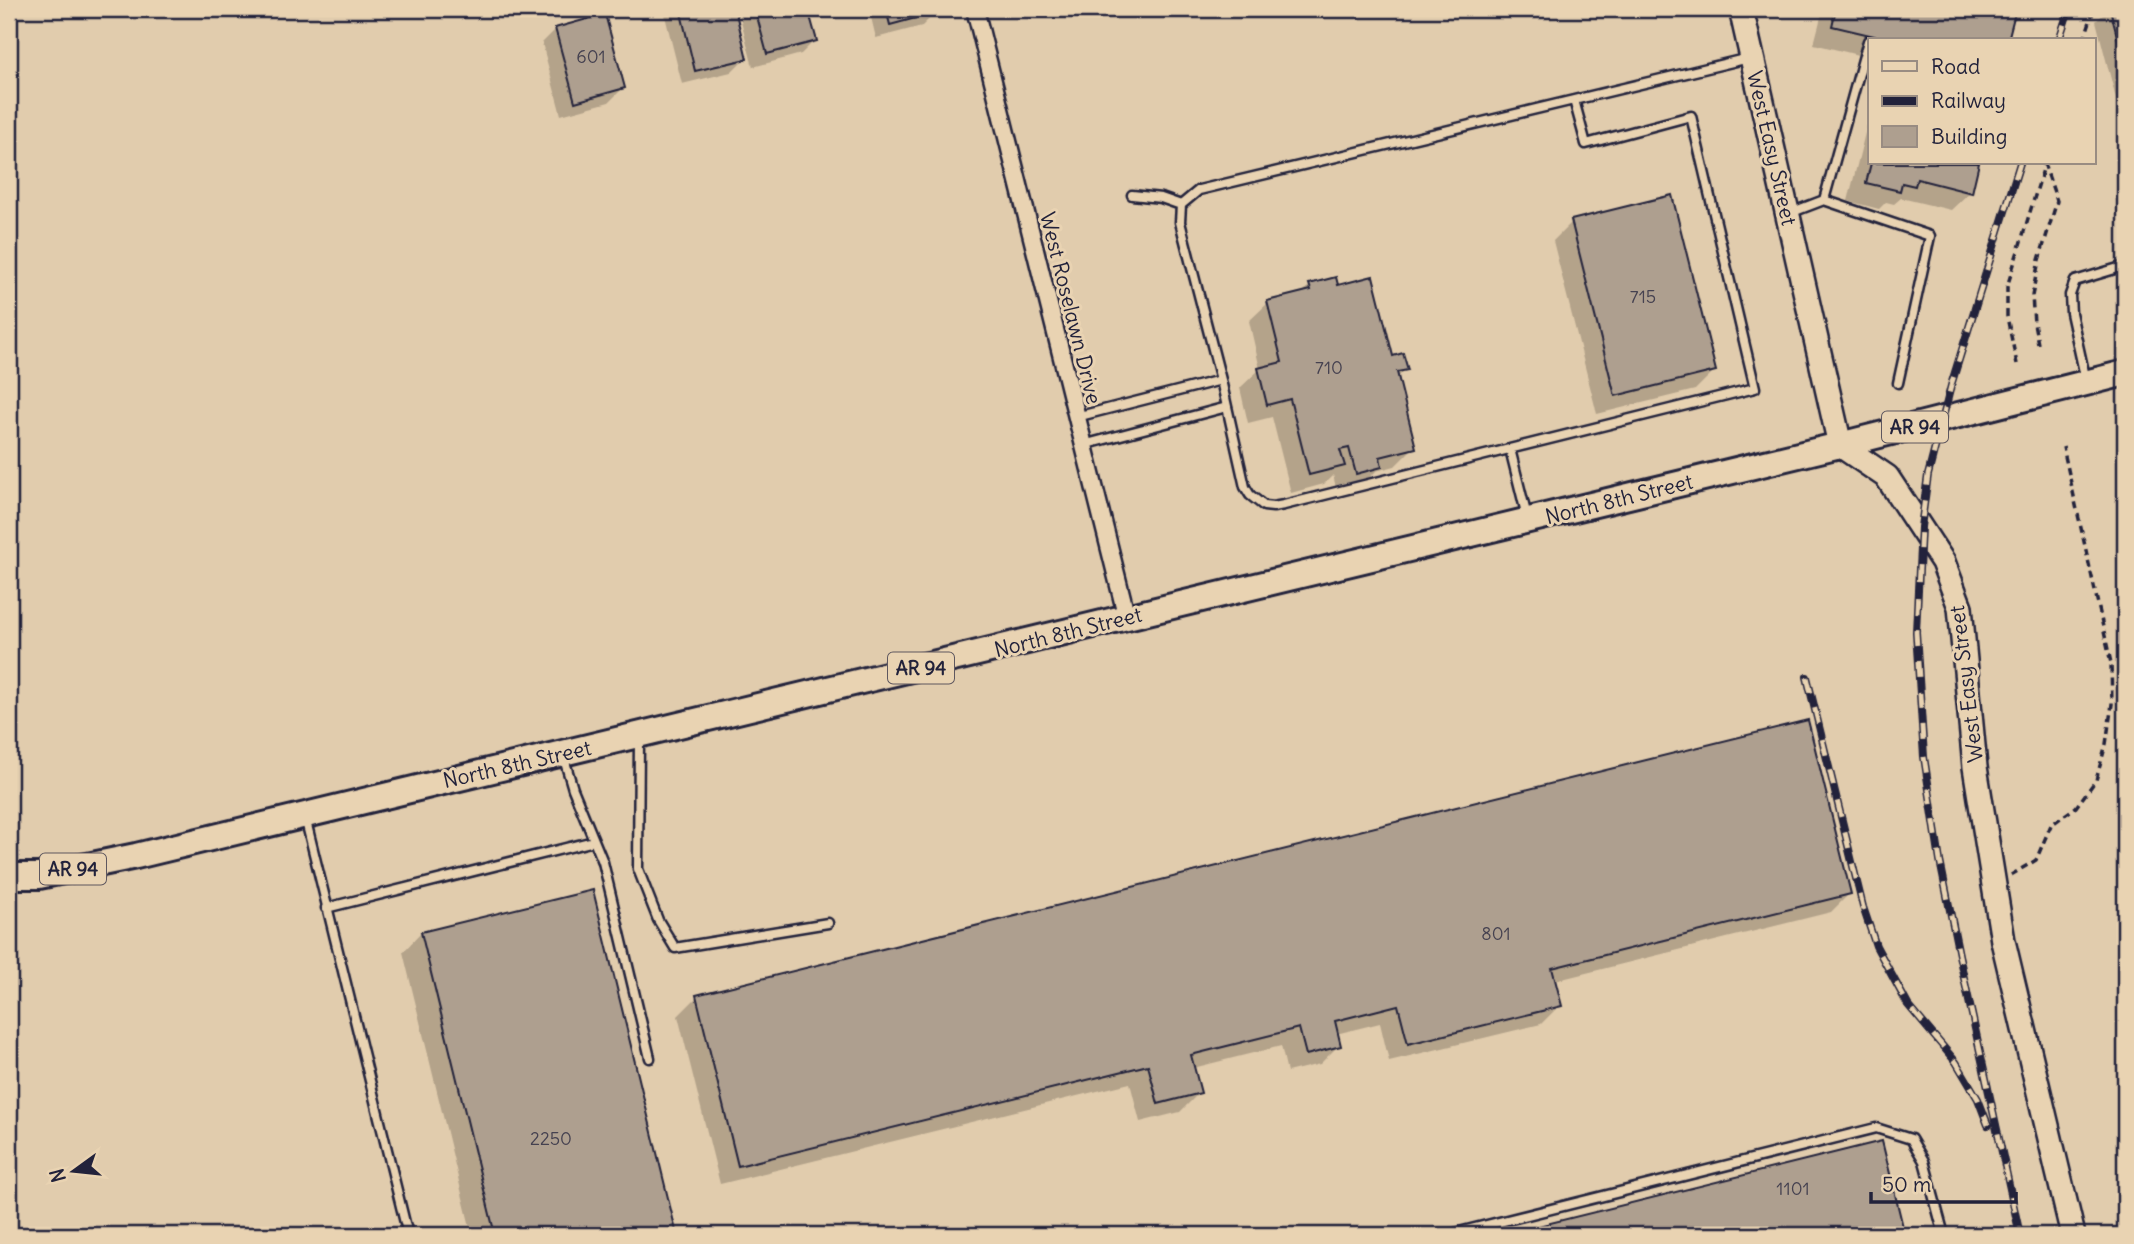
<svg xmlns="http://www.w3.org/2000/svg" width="2134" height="1244" viewBox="0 0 2134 1244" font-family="Delius,sans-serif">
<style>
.shadow{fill:#0003}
.building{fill:#ae9f8f;stroke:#22223b;stroke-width:2}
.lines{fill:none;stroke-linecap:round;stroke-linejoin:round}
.lane-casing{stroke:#22223b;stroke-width:13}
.street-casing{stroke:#22223b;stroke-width:21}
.secondary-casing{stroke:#22223b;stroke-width:28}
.primary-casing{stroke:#22223b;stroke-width:30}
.path{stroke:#22223b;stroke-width:3.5;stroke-dasharray:7 5;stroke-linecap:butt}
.lane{stroke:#e9d3b2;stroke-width:8}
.street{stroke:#e9d3b2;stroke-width:16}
.secondary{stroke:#e9d3b2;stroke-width:23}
.primary{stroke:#e9d3b2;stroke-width:24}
.rail-casing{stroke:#22223b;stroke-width:8}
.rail{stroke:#e9d3b2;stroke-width:5;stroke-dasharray:16;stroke-linecap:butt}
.labels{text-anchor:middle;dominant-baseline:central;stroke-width:6;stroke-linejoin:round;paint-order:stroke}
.number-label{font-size:18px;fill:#454150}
.shield{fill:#e9d3b2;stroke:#5e575f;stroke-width:2}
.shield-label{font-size:19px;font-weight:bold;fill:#22223b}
.street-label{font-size:21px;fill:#22223b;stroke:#e9d3b2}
</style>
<rect width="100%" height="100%" fill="#e1ccad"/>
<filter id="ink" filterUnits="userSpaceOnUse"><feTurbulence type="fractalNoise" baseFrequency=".0143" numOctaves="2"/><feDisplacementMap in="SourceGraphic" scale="14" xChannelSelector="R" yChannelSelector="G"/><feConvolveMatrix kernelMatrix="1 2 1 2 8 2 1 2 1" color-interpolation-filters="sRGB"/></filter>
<g filter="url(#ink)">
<path class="shadow" d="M672,9H733L745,58L731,72L682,84L665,16Z
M738,9H806L815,40L801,54L753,67Z
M869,9H935L936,12L922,26L876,38Z
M1823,9H2028L2018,18L2012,17L2007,40H1870V58L1814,44Z
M2109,9H2125L2124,130L2096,21Z
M556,29L623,88L609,102L561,115L542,43Z
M1870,113V163H1977L1970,192L1951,210L1901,198L1894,204L1886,202L1879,209L1848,201Z
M1572,222L1714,371L1695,390L1597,414L1553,241Z
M1310,285L1337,287L1392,358L1406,369L1396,379L1414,447L1395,466L1376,471L1362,486L1337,492L1333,475L1324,484L1291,493L1272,417L1248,423L1240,388L1260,369L1249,321L1268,303L1301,294Z
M2125,443V471L2120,449Z
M591,892L676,1235H472L403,952L421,933Z
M1849,894L1831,912L1554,981L1560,1005L1541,1024L1389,1061L1380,1023L1336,1034L1339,1045L1320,1064L1287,1072L1281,1046L1193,1068L1199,1093L1180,1112L1140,1122L1130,1083L720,1184L678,1016L697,997Z
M1880,1143L1903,1235H1509Z"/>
<path class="building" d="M680,9H735L747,59L695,71Z
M755,9H808L817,41L767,54Z
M886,9H937L938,12L890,25Z
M1836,9H2016L2008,40H1891L1832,26Z
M2110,9H2125V67Z
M605,14L625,88L575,102L555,28Z
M1871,163H1979L1972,193L1917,179L1915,186L1902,183L1900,191L1866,183Z
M1672,195L1716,371L1615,396L1571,220Z
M1373,276L1393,356L1403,353L1408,370L1397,372L1416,448L1380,457L1382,467L1356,474L1349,448L1340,450L1345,466L1309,475L1290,399L1267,405L1258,368L1282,362L1267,301L1311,290L1309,284L1336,277L1338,285Z
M1808,720L1851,894L1552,968L1562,1006L1408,1044L1398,1005L1335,1021L1341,1046L1306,1055L1299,1028L1191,1055L1201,1093L1158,1104L1148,1065L738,1166L696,995Z
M593,890L677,1235H495L421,932Z
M1882,1141L1905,1235H1502Z"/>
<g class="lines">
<defs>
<path id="lane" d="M1574,100L1586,144L1691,116L1755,388L1284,505L1273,507L1264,506L1250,495L1245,487L1221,380L1180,222L1181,205L1199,190L1749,58
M1132,195L1161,198L1181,205
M1824,200L1868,41
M1790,213L1824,200L1930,236L1898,383
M2086,381L2071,313L2070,295L2075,281L2125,266
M1076,417L1221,380
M1083,445L1227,407
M1510,449L1527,517
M639,739L638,869L658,920L675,948L828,923
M563,755L573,789L603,862L650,1058
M305,817L408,1235
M326,908L594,841
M1447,1235L1876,1128L1911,1139L1924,1161L1944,1235"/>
<path id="street" d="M975,9L1127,618"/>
<path id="secondary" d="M1741,9L1840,445L1887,477L1943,562L1960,607L1975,767L2003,941L2073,1235"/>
<path id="primary" d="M9,876H39L136,856L1840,445L2125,373"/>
</defs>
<use href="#lane" class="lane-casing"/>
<use href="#street" class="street-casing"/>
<use href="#secondary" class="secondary-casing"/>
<use href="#primary" class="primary-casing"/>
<path class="path" d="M2084,40L2094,9
M2038,344L2034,323L2032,296L2039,260L2057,201L2045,166
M2017,364L2007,317V287L2045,163
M2011,875L2036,860L2051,825L2076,807L2096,780L2106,744L2112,704L2111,663L2063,447"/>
<use href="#lane" class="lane"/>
<use href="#street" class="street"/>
<use href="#secondary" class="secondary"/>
<use href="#primary" class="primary"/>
<defs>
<path id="rail" d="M2059,40L2069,9
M2020,163L1952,382L1928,475L1921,527L1916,632L1924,757L1940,861L1959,955L2020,1235
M1807,677L1863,907L1876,946L1908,1005L1956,1062L1978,1099L1988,1125"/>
</defs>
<use href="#rail" class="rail-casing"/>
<use href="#rail" class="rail"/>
</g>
</g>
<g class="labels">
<g class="number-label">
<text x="591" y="56">601</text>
<text x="1643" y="296">715</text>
<text x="1329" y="367">710</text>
<text x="1496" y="933">801</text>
<text x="551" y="1138">2250</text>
<text x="1793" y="1188">1101</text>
</g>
<g class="shield">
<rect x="1882" y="411.5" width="66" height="31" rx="5"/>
<rect x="888" y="652.5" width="66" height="31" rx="5"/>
<rect x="40" y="853.5" width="66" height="31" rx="5"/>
</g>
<g class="shield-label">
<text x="1915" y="427">AR 94</text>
<text x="921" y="668">AR 94</text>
<text x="73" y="869">AR 94</text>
</g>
<g class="street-label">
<text transform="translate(1772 148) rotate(77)">West Easy Street</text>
<text transform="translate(1071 308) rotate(76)">West Roselawn Drive</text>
<text transform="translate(1619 499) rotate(-14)">North 8th Street</text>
<text transform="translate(1068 632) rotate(-14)">North 8th Street</text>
<text transform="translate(1966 684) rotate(-97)">West Easy Street</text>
<text transform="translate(517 764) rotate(-13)">North 8th Street</text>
</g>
</g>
<rect width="2134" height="1244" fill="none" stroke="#e9d3b2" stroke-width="35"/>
<rect x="18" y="18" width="2099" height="1209" fill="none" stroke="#22223b" stroke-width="2.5" filter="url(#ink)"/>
<rect x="1868" y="38" width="228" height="126" fill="#e9d3b2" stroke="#998c82" stroke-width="2"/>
<rect x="1882" y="61" width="35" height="10" fill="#e9d3b2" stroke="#998c82" stroke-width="2"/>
<text x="1931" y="74" font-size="21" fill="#22223b">Road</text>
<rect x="1882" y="96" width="35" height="10" fill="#22223b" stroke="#998c82" stroke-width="2"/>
<text x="1931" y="108" font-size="21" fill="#22223b">Railway</text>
<rect x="1882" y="126" width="35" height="21" fill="#ae9f8f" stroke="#998c82" stroke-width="2"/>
<text x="1931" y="144" font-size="21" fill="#22223b">Building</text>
<g transform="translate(74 1171) rotate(255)" stroke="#e9d3b2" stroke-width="5" paint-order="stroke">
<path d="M0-5L12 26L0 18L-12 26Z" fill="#22223b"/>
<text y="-10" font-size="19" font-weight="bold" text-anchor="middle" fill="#22223b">N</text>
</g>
<path d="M1871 1192v10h145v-10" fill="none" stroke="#22223b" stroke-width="3.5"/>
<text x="1882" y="1192" font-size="21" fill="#22223b" stroke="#e9d3b2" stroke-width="5" paint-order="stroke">50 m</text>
</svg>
